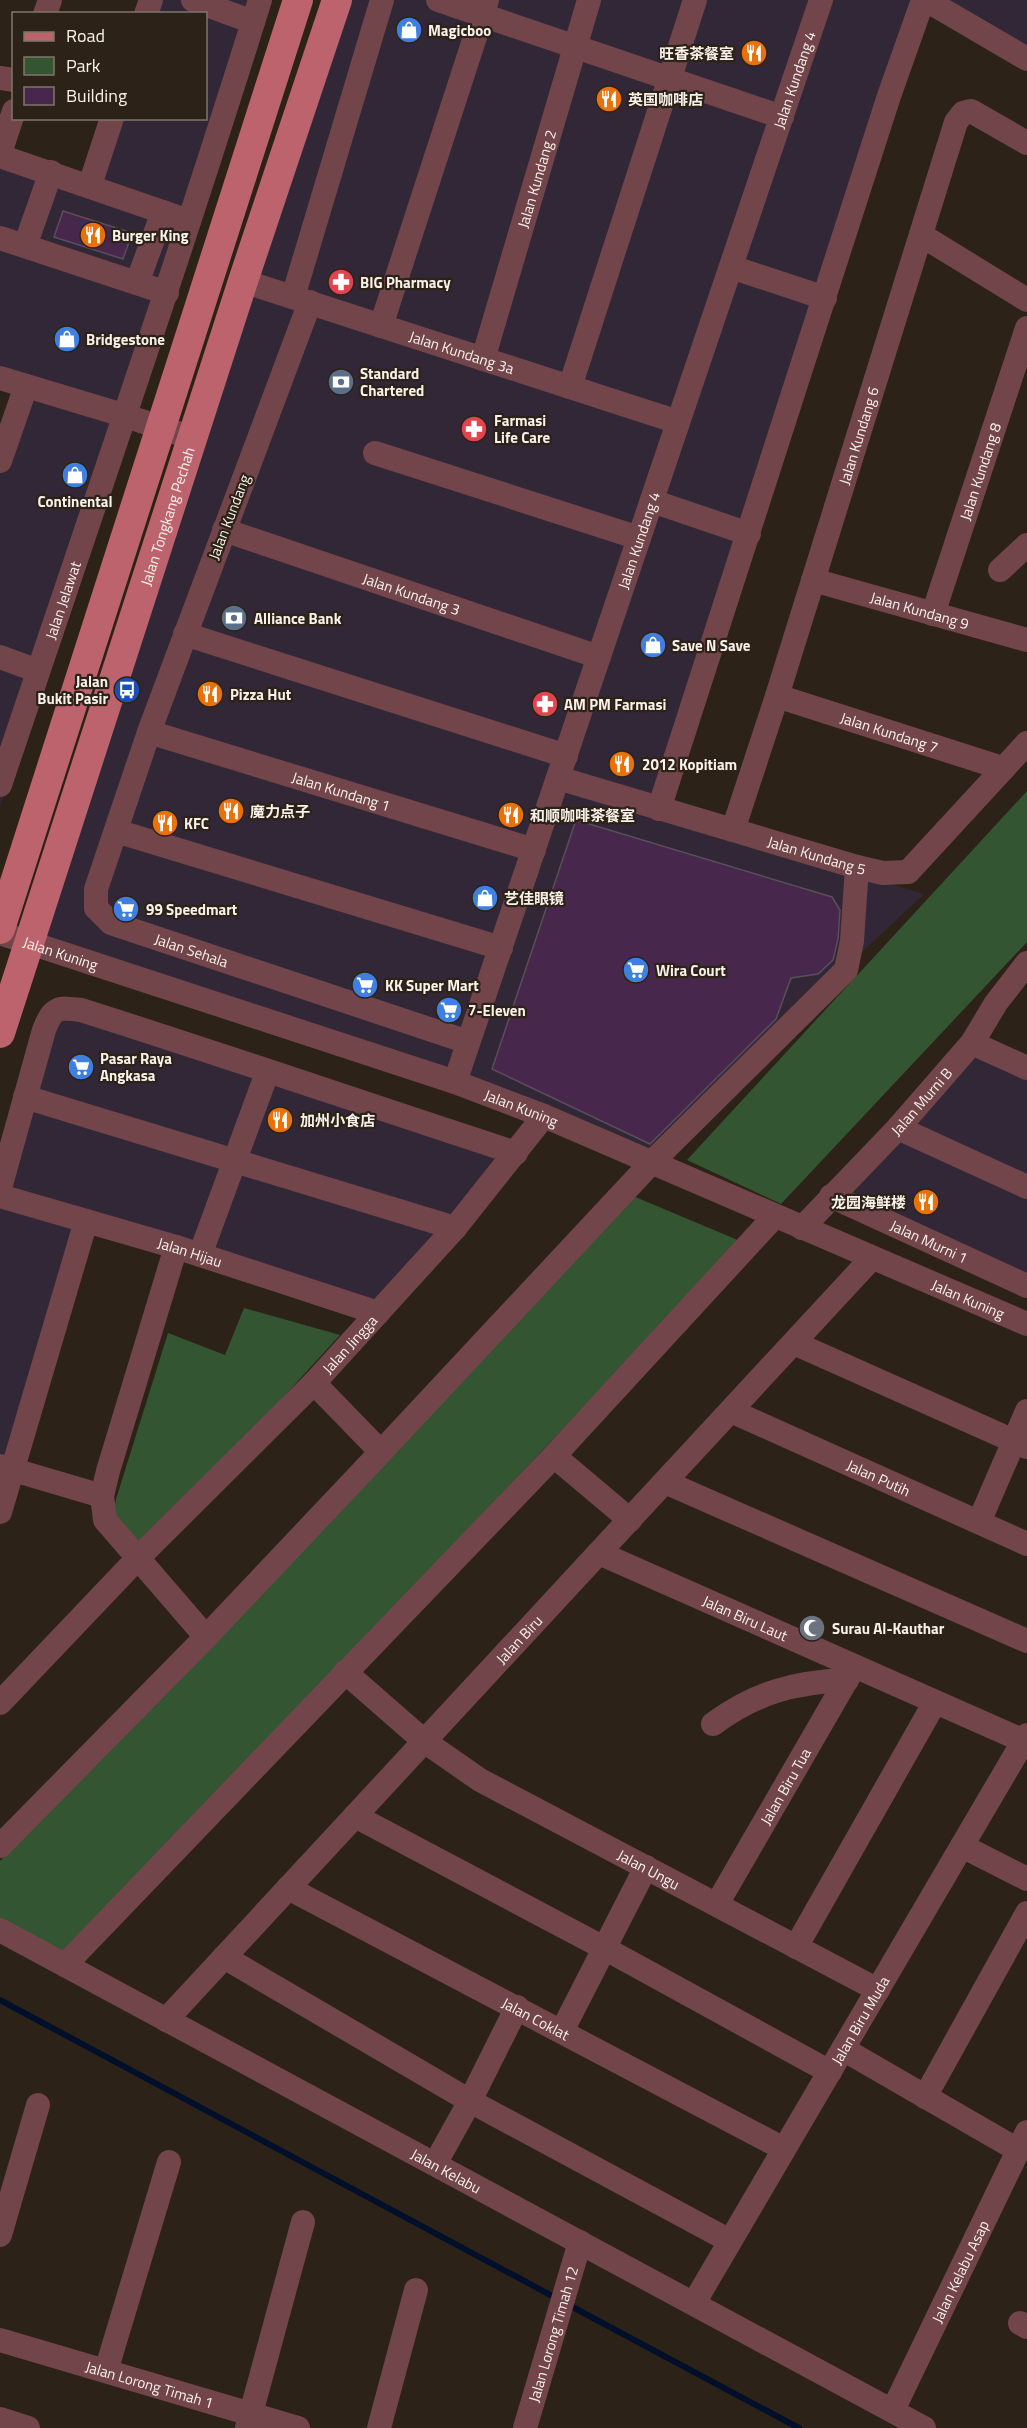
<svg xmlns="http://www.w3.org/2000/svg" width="1027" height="2428" viewBox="0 0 1027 2428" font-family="'Titillium Web','Noto Sans SC',sans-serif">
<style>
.commercial{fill:#322736}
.green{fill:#345531}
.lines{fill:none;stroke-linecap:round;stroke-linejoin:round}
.stream{stroke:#00102a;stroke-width:6}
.building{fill:#47274c;stroke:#5a4e5b;stroke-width:1.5}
.minor{stroke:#71454a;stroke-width:24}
.major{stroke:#bc636e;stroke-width:30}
.labels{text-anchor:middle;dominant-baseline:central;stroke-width:4.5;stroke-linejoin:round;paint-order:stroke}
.poi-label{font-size:15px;font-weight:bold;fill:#f9f1ea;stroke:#2d2217;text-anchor:start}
.street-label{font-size:15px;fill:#f9f1ea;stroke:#2d2217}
</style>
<rect width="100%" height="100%" fill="#2d2217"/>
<path class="commercial" d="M146,0H268L135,407L0,367V149L86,179L106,119L206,118V14L141,13Z
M349,0H1027V66L925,6L663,816L924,894L761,1047L655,1151L466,1073L46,936Z
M18,395L126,428L0,807V449Z
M47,1007L527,1150L381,1322L89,1230L17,1478L0,1527V1164Z
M968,1034L1027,1060V1298L818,1198Z"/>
<path class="green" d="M1027,791V942L781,1204L687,1160Z
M633,1196L740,1241L61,1961L0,1929V1861Z
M244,1308L340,1335L148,1545L111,1526L116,1499L168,1333L225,1355Z"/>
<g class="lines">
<path class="stream" d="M0,2000L558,2299
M567,2304L799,2428"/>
</g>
<path class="building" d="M63,211L132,233L123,259L54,237Z
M576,820L832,897L840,910L838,939L833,960L818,974L791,978L776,1019L650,1144L492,1069Z"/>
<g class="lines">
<g class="minor">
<path d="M193,0L253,22"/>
<path d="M438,0L782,117"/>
<path d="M926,0L1027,59"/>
<path d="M45,14L50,0"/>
<path d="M146,14L151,0"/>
<path d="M0,78L14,80"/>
<path d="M0,153L14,111"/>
<path d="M0,156L189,221"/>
<path d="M90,185L112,118"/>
<path d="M921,235L1027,300"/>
<path d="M0,238L167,293"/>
<path d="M25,246L51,172"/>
<path d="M731,267L825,298"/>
<path id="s1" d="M243,281L678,422"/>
<path d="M137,283L163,212"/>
<path d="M293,297L382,0"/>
<path id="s2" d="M310,302L149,732L96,889V908L111,923L468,1042"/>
<path d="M381,326L487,0"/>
<path id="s3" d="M483,359L589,0"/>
<path d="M0,378L123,415L192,438"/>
<path d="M570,387L695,0"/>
<path d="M375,453L639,538"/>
<path d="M0,461L26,386"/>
<path d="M652,501L749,534"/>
<path id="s4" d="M224,530L599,657"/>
<path d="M1000,570L1027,545"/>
<path id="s5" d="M813,580L1027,640"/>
<path id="s6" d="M933,614L1027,328"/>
<path d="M185,634L566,756"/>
<path d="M0,657L38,671"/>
<path id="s7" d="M777,696L1002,768"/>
<path id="s8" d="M149,732L534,850"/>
<path id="s9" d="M558,778L857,867L883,873L908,872L1027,743"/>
<path id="s10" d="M0,785C88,523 178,263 260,0"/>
<path d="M659,809L889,96L923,0"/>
<path id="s11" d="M733,830L777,696L956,122L963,113L971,111L1027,143"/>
<path d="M116,831L501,948"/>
<path id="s12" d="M0,933L455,1082L544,1116L1027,1324"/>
<path d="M972,1043L1027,1068"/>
<path id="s13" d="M455,1082L821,0"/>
<path d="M25,1097L455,1228"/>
<path d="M898,1128L1027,1187"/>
<path d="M0,1188L44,1030C53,1007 58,1007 81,1010C227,1056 371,1106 516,1153"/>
<path id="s14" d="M0,1196L176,1247L378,1313"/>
<path id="s15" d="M831,1196L1027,1286"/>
<path id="s16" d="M802,1228L898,1128L972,1043L996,1003L1027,963"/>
<path d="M176,1247L108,1471L102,1496L105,1520L206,1637"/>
<path d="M200,1255L267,1073"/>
<path d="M794,1343L1027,1447"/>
<path d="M314,1383L381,1452"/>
<path id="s17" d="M731,1411L1027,1544"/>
<path d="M554,1456L630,1520"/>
<path d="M0,1466L102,1496"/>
<path d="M665,1482L1027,1641"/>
<path d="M0,1512L86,1221"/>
<path d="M979,1522L1027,1411"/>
<path id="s18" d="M599,1553L1024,1741"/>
<path id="s19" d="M345,1672L424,1741L480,1780L878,1990"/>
<path id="s20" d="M0,1703L138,1558L314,1383L455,1228L544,1116"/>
<path d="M713,1724C755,1693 794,1682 847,1680"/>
<path d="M355,1816L604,1948L830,2072"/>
<path d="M0,1846L206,1637L381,1452L651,1163L846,970L852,941L857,867"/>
<path d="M962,1846L1027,1879"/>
<path id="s21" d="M288,1888L784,2149"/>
<path id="s22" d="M717,1904L854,1667"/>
<path id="s23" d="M0,1930L924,2428"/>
<path d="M796,1947L935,1702"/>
<path d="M224,1957L470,2101L730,2241"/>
<path d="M65,1965L554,1456L774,1217"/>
<path id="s24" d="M166,2020L871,1259"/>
<path d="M562,2031L646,1867"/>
<path d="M843,2049L1018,2150"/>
<path d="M925,2097L1027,1913"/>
<path d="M435,2164L470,2101L517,2007"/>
<path d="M0,2235L38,2105"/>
<path id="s25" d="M694,2303L1027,1735"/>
<path d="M1020,2323L1027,2327"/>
<path id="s26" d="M0,2340L298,2428"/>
<path d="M106,2371L169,2162"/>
<path id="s27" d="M893,2410L1027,2132"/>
<path d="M0,2419L28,2428"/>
<path d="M247,2428L303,2222"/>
<path d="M379,2428L416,2290"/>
<path id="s28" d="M525,2428L580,2242"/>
</g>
<g class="major">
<path d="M0,929L298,0"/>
<path id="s29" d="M0,1033L243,281L337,0"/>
</g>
</g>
<defs>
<symbol id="shop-disc" viewBox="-11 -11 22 22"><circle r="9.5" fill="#3f7fe0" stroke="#2d2217"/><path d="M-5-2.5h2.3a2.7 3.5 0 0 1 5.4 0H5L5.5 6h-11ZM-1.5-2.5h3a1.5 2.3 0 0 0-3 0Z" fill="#fff"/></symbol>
<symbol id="restaurant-disc" viewBox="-11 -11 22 22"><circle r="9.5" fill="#e8710a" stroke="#2d2217"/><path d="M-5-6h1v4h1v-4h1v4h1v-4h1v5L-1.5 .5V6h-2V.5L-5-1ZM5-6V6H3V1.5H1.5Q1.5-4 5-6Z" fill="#fff"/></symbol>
<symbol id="pharmacy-disc" viewBox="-11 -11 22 22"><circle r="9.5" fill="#e0444e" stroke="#2d2217"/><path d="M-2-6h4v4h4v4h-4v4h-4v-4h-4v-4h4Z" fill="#fff"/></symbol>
<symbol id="bank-disc" viewBox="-11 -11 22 22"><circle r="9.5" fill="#5c6f8a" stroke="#2d2217"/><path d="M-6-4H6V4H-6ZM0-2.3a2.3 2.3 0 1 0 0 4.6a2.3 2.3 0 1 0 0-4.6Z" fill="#fff"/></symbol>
<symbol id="bus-disc" viewBox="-11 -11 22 22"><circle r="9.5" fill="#1a4fb4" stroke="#2d2217"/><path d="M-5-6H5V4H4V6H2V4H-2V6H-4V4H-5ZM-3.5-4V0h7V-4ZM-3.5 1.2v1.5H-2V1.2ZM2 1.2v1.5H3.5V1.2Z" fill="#fff"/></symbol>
<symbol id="supermarket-disc" viewBox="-11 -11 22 22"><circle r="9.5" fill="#3f7fe0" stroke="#2d2217"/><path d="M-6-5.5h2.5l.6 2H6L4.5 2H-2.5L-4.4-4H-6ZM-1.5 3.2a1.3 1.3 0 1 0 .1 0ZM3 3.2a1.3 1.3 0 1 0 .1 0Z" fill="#fff"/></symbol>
<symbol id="mosque-disc" viewBox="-11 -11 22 22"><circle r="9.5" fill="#6b7280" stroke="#2d2217"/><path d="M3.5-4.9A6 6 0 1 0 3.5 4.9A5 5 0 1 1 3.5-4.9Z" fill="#fff"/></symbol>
</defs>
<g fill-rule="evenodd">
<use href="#shop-disc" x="394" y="15" width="30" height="30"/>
<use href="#restaurant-disc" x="739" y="38" width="30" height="30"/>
<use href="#restaurant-disc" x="594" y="84" width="30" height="30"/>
<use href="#restaurant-disc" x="78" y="220" width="30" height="30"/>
<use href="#pharmacy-disc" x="326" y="267" width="30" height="30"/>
<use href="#shop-disc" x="52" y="324" width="30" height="30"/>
<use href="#bank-disc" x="326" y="367" width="30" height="30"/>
<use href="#pharmacy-disc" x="459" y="414" width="30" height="30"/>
<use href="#shop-disc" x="60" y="460" width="30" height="30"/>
<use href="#bank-disc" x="219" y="603" width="30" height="30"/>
<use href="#shop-disc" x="638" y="630" width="30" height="30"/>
<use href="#bus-disc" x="112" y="675" width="30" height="30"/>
<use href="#restaurant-disc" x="195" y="679" width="30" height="30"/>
<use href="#pharmacy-disc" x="530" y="689" width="30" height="30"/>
<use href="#restaurant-disc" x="607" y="749" width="30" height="30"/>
<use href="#restaurant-disc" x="216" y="796" width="30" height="30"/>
<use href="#restaurant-disc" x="496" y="800" width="30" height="30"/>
<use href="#restaurant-disc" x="150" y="808" width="30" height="30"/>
<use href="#shop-disc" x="470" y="883" width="30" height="30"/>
<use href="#supermarket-disc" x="111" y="894" width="30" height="30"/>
<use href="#supermarket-disc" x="621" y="955" width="30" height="30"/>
<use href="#supermarket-disc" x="350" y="970" width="30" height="30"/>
<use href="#supermarket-disc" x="434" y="995" width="30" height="30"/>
<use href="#supermarket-disc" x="66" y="1052" width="30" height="30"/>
<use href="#restaurant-disc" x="265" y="1105" width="30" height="30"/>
<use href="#restaurant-disc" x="911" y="1187" width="30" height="30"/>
<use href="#mosque-disc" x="797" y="1613" width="30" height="30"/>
</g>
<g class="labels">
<g class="poi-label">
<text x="428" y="30">Magicboo</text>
<text x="734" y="53" text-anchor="end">旺香茶餐室</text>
<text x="628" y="99">英国咖啡店</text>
<text x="112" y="235">Burger King</text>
<text x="360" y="282">BIG Pharmacy</text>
<text x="86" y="339">Bridgestone</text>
<text x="360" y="373">Standard<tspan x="360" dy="17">Chartered</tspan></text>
<text x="494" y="420">Farmasi<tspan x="494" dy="17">Life Care</tspan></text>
<text x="75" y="501" text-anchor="middle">Continental</text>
<text x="254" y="618">Alliance Bank</text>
<text x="672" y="645">Save N Save</text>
<text x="108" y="681" text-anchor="end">Jalan<tspan x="108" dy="17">Bukit Pasir</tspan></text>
<text x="230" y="694">Pizza Hut</text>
<text x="564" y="704">AM PM Farmasi</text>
<text x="642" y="764">2012 Kopitiam</text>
<text x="250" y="811">魔力点子</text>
<text x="530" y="815">和顺咖啡茶餐室</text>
<text x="184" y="823">KFC</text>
<text x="504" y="898">艺佳眼镜</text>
<text x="146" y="909">99 Speedmart</text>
<text x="656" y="970">Wira Court</text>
<text x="385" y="985">KK Super Mart</text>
<text x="468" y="1010">7-Eleven</text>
<text x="100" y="1058">Pasar Raya<tspan x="100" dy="17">Angkasa</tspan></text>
<text x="300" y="1120">加州小食店</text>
<text x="906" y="1202" text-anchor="end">龙园海鲜楼</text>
<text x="832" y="1628">Surau Al-Kauthar</text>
</g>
<g class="street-label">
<text stroke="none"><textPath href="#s13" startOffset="1058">Jalan Kundang 4</textPath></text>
<text stroke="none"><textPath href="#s3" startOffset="188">Jalan Kundang 2</textPath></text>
<text stroke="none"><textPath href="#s1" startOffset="230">Jalan Kundang 3a</textPath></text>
<text stroke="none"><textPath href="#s11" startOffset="414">Jalan Kundang 6</textPath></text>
<text stroke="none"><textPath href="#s6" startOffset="150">Jalan Kundang 8</textPath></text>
<text stroke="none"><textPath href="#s29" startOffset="543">Jalan Tongkang Pechah</textPath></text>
<text transform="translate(229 517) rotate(-69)">Jalan Kundang</text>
<text stroke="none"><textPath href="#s13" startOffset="572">Jalan Kundang 4</textPath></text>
<text stroke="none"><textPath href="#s4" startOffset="198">Jalan Kundang 3</textPath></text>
<text stroke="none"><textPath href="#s10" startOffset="195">Jalan Jelawat</textPath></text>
<text stroke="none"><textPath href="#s5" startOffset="111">Jalan Kundang 9</textPath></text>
<text stroke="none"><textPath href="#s7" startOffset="118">Jalan Kundang 7</textPath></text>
<text stroke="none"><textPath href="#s8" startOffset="201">Jalan Kundang 1</textPath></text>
<text stroke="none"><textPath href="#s9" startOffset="270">Jalan Kundang 5</textPath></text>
<text stroke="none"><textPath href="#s2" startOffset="750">Jalan Sehala</textPath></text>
<text stroke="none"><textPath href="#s12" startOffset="64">Jalan Kuning</textPath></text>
<text stroke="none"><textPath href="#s16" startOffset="174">Jalan Murni B</textPath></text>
<text stroke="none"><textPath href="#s12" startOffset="550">Jalan Kuning</textPath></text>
<text stroke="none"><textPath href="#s15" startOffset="108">Jalan Murni 1</textPath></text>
<text stroke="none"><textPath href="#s14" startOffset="198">Jalan Hijau</textPath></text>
<text stroke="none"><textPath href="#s12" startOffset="1036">Jalan Kuning</textPath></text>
<text stroke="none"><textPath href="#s20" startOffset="501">Jalan Jingga</textPath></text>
<text stroke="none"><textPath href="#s17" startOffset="162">Jalan Putih</textPath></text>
<text stroke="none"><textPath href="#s18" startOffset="160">Jalan Biru Laut</textPath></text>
<text stroke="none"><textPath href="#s24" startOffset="519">Jalan Biru</textPath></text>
<text stroke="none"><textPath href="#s22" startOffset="136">Jalan Biru Tua</textPath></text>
<text stroke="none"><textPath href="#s19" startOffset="364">Jalan Ungu</textPath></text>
<text stroke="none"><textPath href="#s21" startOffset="280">Jalan Coklat</textPath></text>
<text stroke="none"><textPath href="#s25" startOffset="328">Jalan Biru Muda</textPath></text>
<text stroke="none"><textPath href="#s23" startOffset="507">Jalan Kelabu</textPath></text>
<text stroke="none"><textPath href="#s27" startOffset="154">Jalan Kelabu Asap</textPath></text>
<text stroke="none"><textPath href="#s28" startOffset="98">Jalan Lorong Timah 12</textPath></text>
<text stroke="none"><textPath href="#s26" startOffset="156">Jalan Lorong Timah 1</textPath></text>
</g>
</g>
<rect x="12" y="12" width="195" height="108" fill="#2d2217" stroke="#7f756b" stroke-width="1.5"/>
<rect x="24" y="32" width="30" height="9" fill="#bc636e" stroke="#7f756b" stroke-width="1.5"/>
<text x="66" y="42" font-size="18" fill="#f9f1ea">Road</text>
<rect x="24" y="57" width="30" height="18" fill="#345531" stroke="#7f756b" stroke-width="1.5"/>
<text x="66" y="72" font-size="18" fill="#f9f1ea">Park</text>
<rect x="24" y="87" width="30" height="18" fill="#47274c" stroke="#7f756b" stroke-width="1.5"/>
<text x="66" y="102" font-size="18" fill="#f9f1ea">Building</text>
</svg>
